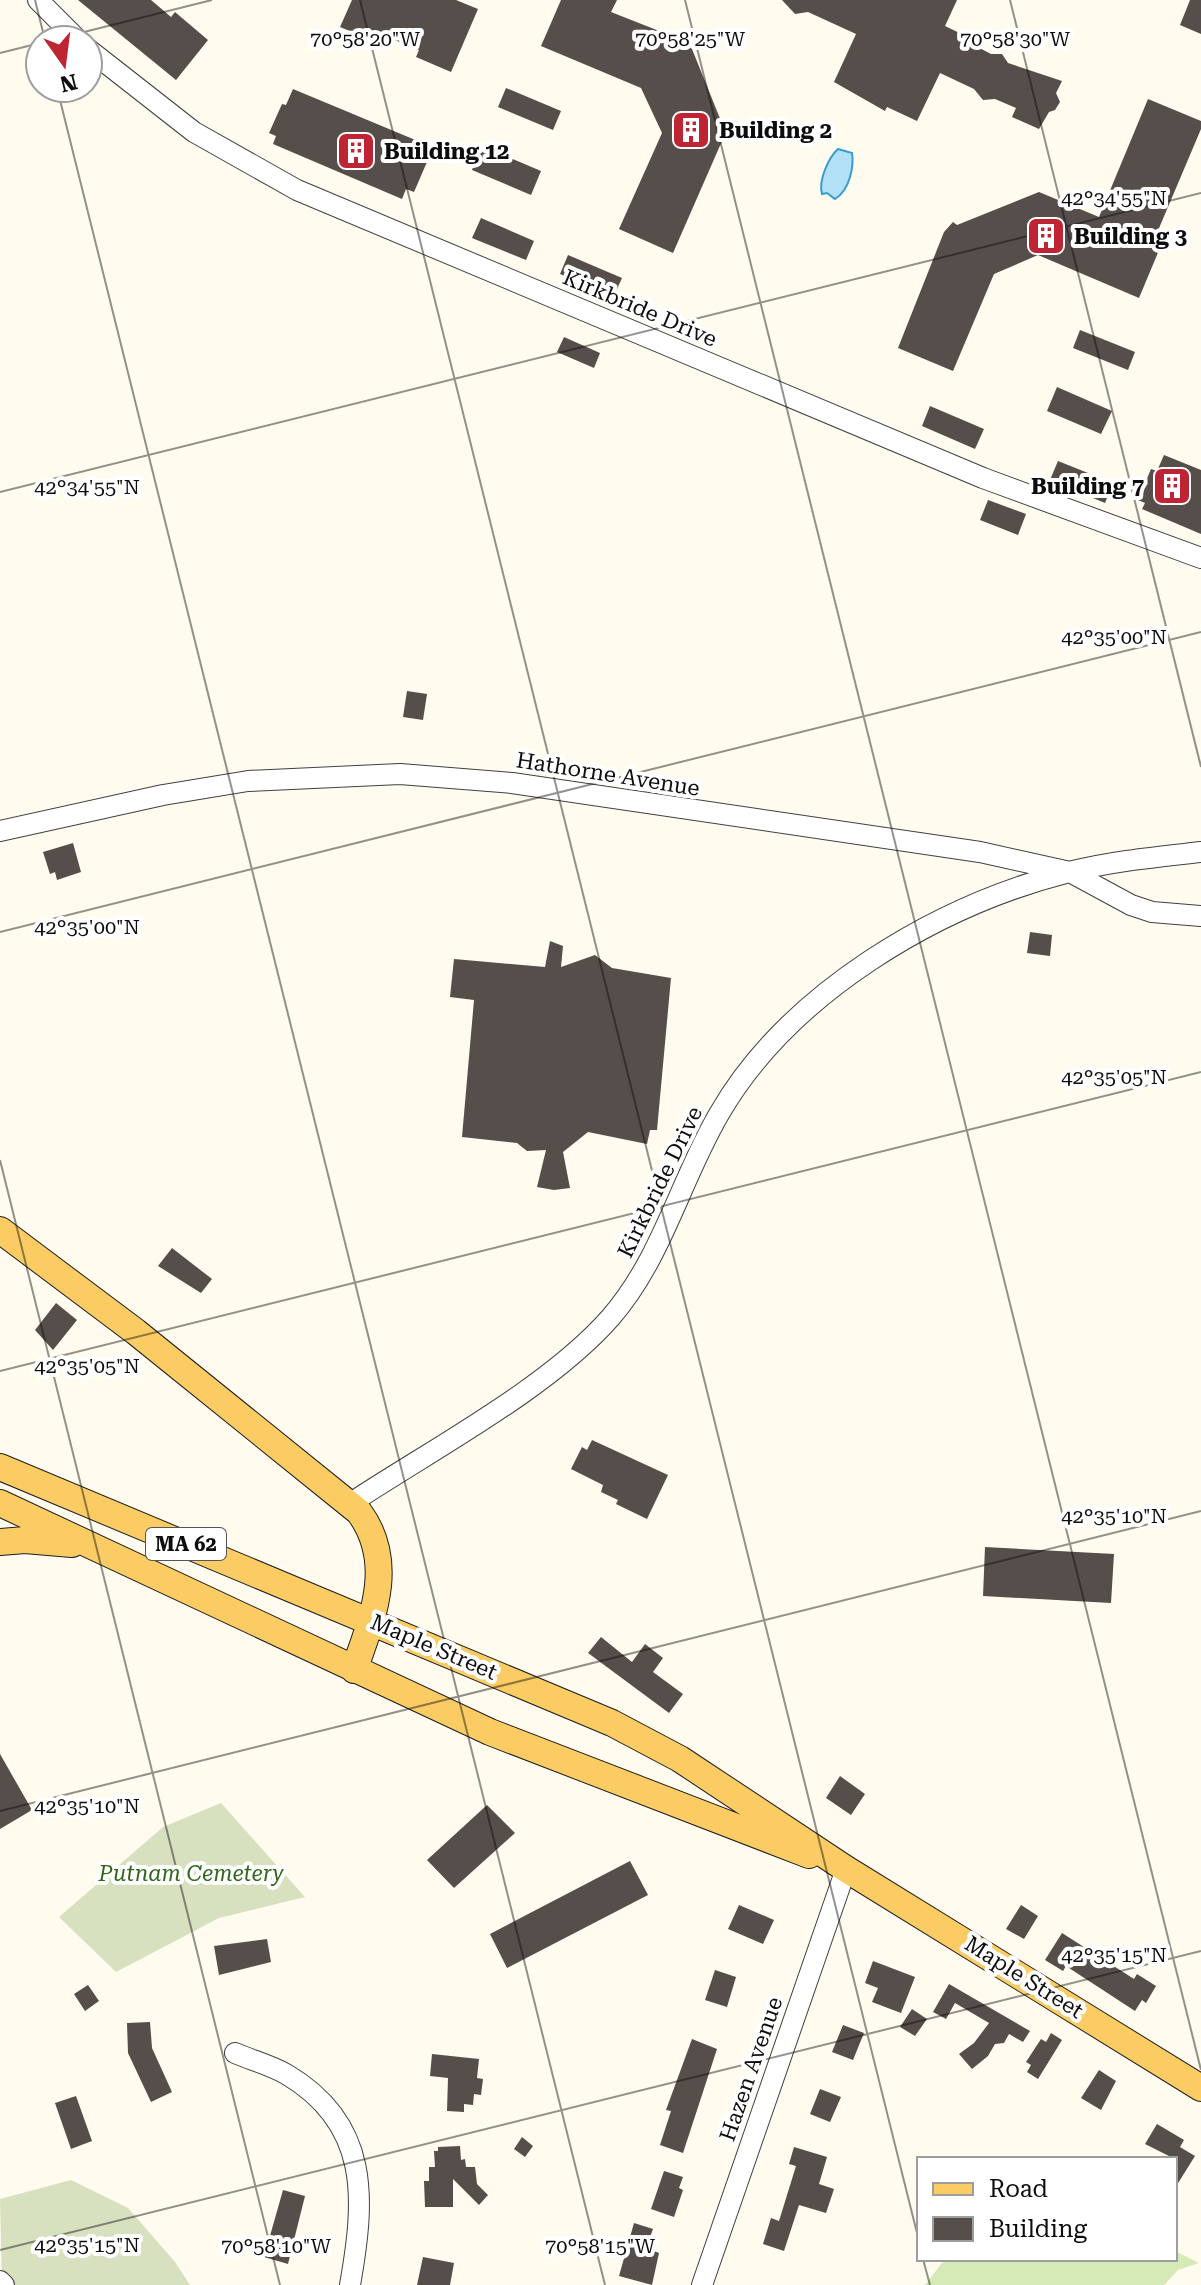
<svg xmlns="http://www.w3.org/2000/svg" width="1201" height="2285" viewBox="0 0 1201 2285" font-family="'Roboto Serif',serif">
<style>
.green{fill:#d5eab7}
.cemetery{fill:#d8e1bf}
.water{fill:#b2e1f7;stroke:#389ccf;stroke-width:2}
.building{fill:#564e4a}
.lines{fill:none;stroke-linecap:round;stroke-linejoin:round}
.minor-casing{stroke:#404040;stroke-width:22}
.major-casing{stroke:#1e1e1e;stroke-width:28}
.minor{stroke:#fff;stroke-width:20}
.major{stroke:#facc63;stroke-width:26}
.ticks{fill:none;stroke:#0d0d0d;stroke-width:2;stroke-opacity:0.45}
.labels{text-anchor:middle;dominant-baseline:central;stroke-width:8;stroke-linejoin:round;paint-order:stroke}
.shield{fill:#fff;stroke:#565656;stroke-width:2}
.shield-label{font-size:20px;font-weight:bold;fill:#0d0d0d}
.poi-label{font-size:22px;font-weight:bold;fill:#0d0d0d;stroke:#fff;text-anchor:start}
.street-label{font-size:22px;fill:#0d0d0d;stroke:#fff}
.park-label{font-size:22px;font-style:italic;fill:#31661d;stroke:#fff}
.ticks-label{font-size:20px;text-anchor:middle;fill:#0d0d0d;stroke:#fff;stroke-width:8;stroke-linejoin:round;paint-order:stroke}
</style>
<rect width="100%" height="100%" fill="#fffbee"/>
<path class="green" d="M1175,2251L1199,2263L1178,2270L1164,2285H925L945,2259H1175Z"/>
<path class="cemetery" d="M221,1803L305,1897L219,1918L116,1972L59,1917L163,1827Z
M71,2180L128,2208L175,2262L190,2285H2L0,2199Z"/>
<path class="water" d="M838,149L852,153C854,166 850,190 835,199L827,193L822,194C818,180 829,157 838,149Z"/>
<path class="building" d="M78,0H151L171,17L175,12L208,40L176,80Z
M352,0H456L478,9L451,72L416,57L419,50L378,33L374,41L340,27Z
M561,0H617L611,12L682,40L692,49L723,126L722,141L673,253L619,229L662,133L641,88L541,46Z
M782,0H957L945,26L972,39L970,43L991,54H1002L1008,63L1062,81L1056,93L1060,102L1055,110L1049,112L1039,129L1012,117L1016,108L995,99L983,100L974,89L940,73L917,121L887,107L885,111L834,82L856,34L808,12L795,14Z
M1190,0H1201V34L1180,25Z
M506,88L561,111L553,130L498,107Z
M293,89L425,144L419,159L427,162L414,192L406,189L402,199L273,144L276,136L269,133L282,104L286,105Z
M1148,99L1201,121V129L1154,240L1162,243L1139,298L1038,255L994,274L953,371L898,348L944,232L953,222L957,225L1039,192L1099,217Z
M482,146L541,171L531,195L472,170Z
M481,218L534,241L526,260L472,238Z
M568,255L622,278L613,298L560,274Z
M1080,330L1135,352L1128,370L1073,348Z
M564,337L600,353L594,368L557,352Z
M1057,387L1112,411L1101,434L1047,411Z
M930,406L984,429L975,449L922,426Z
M1164,455L1201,470V534L1142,509L1145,503L1138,500L1151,469L1157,471Z
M1058,461L1113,483L1105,503L1050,480Z
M988,500L1026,514L1018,535L980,520Z
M407,691L427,694L423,720L403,717Z
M73,843L81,872L57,880L55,872L50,874L43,852Z
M1030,932L1052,935L1050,956L1027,953Z
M550,941L563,946L561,967L595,955L612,968L671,978L657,1130H650L647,1144L588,1132L563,1152L570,1188L554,1190L537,1187L546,1150L527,1151L517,1143L462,1137L474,1000L450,997L454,959L545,967Z
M172,1248L212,1279L201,1293L158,1266Z
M56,1303L77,1320L53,1350L35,1330Z
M592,1440L668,1475L647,1519L616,1504L618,1500L601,1492L603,1485L571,1469L582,1447L587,1450Z
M985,1547L1114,1554L1111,1603L983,1596Z
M601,1637L632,1662L645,1644L663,1658L653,1672L683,1694L669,1713L588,1653Z
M0,1754L32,1810L0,1829Z
M840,1776L865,1794L851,1815L826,1798Z
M487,1805L515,1833L454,1888L427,1860Z
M630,1861L648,1895L507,1968L490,1934Z
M739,1905L774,1920L763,1944L728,1929Z
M1021,1905L1038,1916L1024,1939L1006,1929Z
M1062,1933L1134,1979L1137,1974L1156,1986L1146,2003L1142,2000L1135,2011L1066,1966L1063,1971L1045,1960Z
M267,1939L271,1962L219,1975L214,1946Z
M873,1961L915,1977L901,2013L872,2002L878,1988L865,1983Z
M715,1970L736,1977L727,2007L705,2000Z
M949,1984L1030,2031L1023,2042L1009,2034L1004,2043L995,2044L988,2056L972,2069L959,2054L974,2043L989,2023L955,2003L946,2019L933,2012Z
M88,1985L99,2001L85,2011L74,1994Z
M912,2009L927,2019L915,2036L900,2027Z
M150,2022L152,2048L172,2092L151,2102L128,2053L127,2023Z
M843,2025L864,2033L853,2060L832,2052Z
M1051,2033L1062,2040L1038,2079L1027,2072L1031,2065L1026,2062L1041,2039L1046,2042Z
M692,2039L717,2049L683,2153L660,2145L671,2111L666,2110Z
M432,2054L479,2059L477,2078L483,2079L481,2095L474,2094L473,2105L464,2104V2112L447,2111L448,2078L430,2076Z
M1099,2070L1116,2081L1101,2110L1081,2098Z
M820,2089L841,2097L830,2122L810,2114Z
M76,2096L92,2141L71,2149L55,2103Z
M1157,2124L1184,2140L1180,2147L1195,2156L1175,2188V2159L1145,2144Z
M522,2137L533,2146L525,2157L514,2149Z
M460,2146L461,2160L465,2159L466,2167H475L477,2184L488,2195L479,2205L453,2179V2207H425L424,2181H429V2167H435L434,2151H438V2147Z
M794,2147L827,2157L819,2184L834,2189L826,2213L799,2205L784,2251L763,2244L771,2218L779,2221L796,2166L789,2164Z
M664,2171L683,2177L679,2188L683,2190L674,2217L651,2209Z
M283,2190L305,2196L288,2264L264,2257Z
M634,2223L653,2229L646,2248L659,2253L652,2285L619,2276Z
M423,2257L454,2263L450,2285H417Z"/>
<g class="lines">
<defs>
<path id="minor" d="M38,0L78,40
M88,49L194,132L297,190L983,478L1201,558
M0,831L163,795L248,781L400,774L512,783L980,852L1070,872L1131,905L1152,912L1201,916
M351,1503C431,1450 549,1388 611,1317C662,1258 680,1181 719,1114C789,993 936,906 1069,872C1113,861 1157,857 1201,852
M235,2053C251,2060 270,2065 286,2074C371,2124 365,2200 350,2285
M0,2281L4,2285
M702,2285L846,1869"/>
<path id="major" d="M0,1230L136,1332L359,1512C396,1562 373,1617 354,1670
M0,1467L612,1723L680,1759L846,1869L1201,2088
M0,1503L490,1732L809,1855
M0,1542L25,1540L72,1544"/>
</defs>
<use href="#minor" class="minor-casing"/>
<use href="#major" class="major-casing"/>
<use href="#minor" class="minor"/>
<use href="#major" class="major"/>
</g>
<path class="ticks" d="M35,0L45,40M360,0L919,2241M685,0L1201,2070M1010,0L1201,767M52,40L212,0M0,53L40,43M57,88L605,2285M0,492L1201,193M0,932L1201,632M0,1160L280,2285M0,1371L1201,1072M0,1811L1201,1511M0,2250L1201,1951M923,2259L930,2285"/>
<defs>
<symbol id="building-square" viewBox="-11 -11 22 22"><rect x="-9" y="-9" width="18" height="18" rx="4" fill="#bf2435" stroke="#fff"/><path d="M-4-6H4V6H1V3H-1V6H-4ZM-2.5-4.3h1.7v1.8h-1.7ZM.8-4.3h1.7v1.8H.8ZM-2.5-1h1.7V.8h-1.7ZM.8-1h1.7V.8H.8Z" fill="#fff"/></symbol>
</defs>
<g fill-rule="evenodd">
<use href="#building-square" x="669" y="108" width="44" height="44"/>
<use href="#building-square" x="334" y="129" width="44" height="44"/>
<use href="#building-square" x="1024" y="214" width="44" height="44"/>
<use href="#building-square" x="1150" y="464" width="44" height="44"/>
</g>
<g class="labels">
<rect class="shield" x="146" y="1528" width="80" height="32" rx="6"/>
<g class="shield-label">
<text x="186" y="1544">MA 62</text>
</g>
<g class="poi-label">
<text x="719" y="130">Building 2</text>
<text x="384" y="151">Building 12</text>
<text x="1074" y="236">Building 3</text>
<text x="1144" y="486" text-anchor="end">Building 7</text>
</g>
<g class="street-label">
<text transform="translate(640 308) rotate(23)">Kirkbride Drive</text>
<text transform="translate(608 774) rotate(9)">Hathorne Avenue</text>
<text transform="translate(660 1182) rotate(-64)">Kirkbride Drive</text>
<text transform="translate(434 1647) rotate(23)">Maple Street</text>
<text transform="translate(1024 1977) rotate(32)">Maple Street</text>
<text transform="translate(751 2069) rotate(-71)">Hazen Avenue</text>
</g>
<g class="park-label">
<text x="191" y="1873">Putnam Cemetery</text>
</g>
</g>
<g class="ticks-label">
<text x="1015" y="46">70°58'30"W</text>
<text x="365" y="46">70°58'20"W</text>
<text x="690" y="46">70°58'25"W</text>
<text x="1114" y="205">42°34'55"N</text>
<text x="87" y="494">42°34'55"N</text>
<text x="1114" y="644">42°35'00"N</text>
<text x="87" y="934">42°35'00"N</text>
<text x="1114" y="1084">42°35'05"N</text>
<text x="87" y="1373">42°35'05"N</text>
<text x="1114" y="1523">42°35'10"N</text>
<text x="87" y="1813">42°35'10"N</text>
<text x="1114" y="1962">42°35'15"N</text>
<text x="87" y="2252">42°35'15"N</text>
<text x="276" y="2253">70°58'10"W</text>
<text x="600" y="2253">70°58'15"W</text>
</g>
<rect x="917" y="2157" width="260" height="104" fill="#ffffff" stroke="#9e9e9e" stroke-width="2"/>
<rect x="933" y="2183" width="40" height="12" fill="#facc63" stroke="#9e9e9e" stroke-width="2"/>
<text x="989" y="2197" font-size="24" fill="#0d0d0d">Road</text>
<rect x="933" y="2217" width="40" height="24" fill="#564e4a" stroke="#9e9e9e" stroke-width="2"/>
<text x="989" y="2237" font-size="24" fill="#0d0d0d">Building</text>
<g transform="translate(64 64) rotate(166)"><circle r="38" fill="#ffffff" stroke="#9e9e9e" stroke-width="2"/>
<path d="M0-6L14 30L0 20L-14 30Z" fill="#bf2435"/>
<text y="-12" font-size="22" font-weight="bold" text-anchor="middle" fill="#0d0d0d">N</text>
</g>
</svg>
